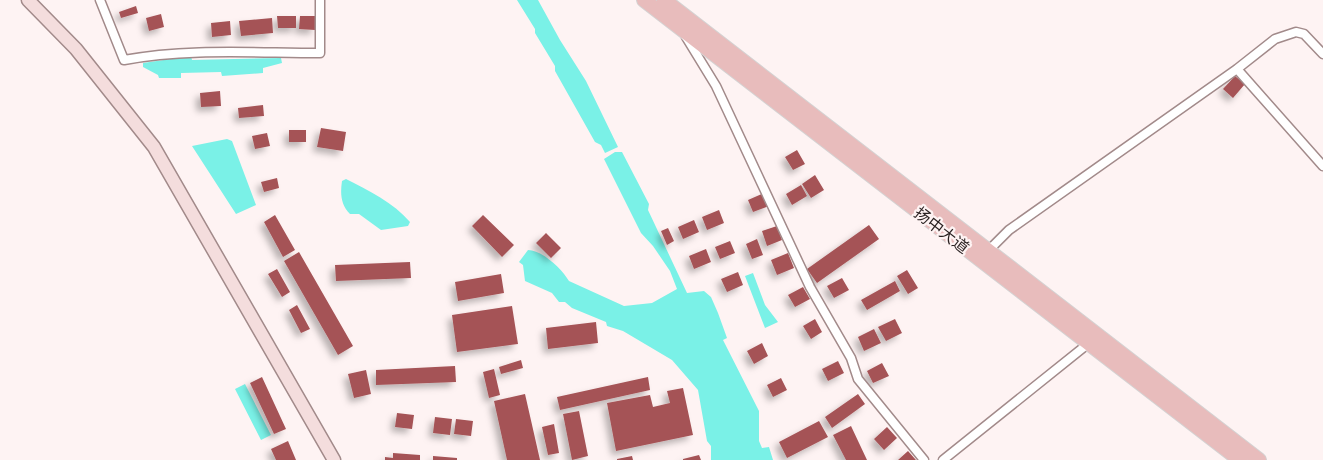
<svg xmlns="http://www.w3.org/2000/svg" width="1323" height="460" viewBox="0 0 1323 460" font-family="'Titillium Web','Noto Sans SC',sans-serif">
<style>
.water{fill:#7af1e7}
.building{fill:#a55356;filter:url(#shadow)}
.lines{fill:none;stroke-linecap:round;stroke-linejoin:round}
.minor-casing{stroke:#a28a8a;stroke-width:11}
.secondary-casing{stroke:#a28a8a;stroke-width:15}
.primary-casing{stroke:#d4d2d2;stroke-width:16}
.minor{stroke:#fff;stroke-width:8}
.secondary{stroke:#f4dddd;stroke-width:12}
.primary{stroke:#e8bcbc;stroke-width:14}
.labels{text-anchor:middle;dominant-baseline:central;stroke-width:4.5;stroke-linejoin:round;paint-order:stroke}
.street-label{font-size:16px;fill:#281f1f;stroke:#fef3f3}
</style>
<defs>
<filter id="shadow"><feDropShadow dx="-4.5" dy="4.5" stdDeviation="3" flood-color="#0004"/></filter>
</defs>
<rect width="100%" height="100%" fill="#fef3f3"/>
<path class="water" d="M517,0H538L560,40L586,81L618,147L605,153L601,145L595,142L555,71V66L535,33V29Z
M191,56L192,60L281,58L282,63L263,68V73L222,76L221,72L181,73V78H159L158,75L143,67V63Z
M227,139L232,141L256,205L236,214L192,146Z
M615,152H622L649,204L648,210L687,293L704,291L711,297L718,313L727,338L723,340L759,411V441L762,448L769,447L773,460H711V446L707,441L698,390L672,360L623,331L607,326L606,322L572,308L565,302H559L552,293L525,281L523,265L519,262L528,250C542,250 562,269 569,281L624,306L652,303L677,289L670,271L653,246L641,233L604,159Z
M346,179C368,190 394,203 410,222L408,226L381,230L359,214H350C341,205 340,194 342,181Z
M753,273L765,305L778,322L765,328L745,276Z
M245,384L271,435L261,440L235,389Z"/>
<path class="building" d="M136,6L138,13L121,18L119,12Z
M161,14L164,27L149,31L146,18Z
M277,16H296V28H278Z
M300,16H316L315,30L299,29Z
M272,18L273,33L241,36L239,21Z
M230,21L231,35L212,37L211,23Z
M1235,76L1245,84L1233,98L1223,89Z
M220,91L221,106L201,107L200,93Z
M263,105L264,116L239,118L238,108Z
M321,128L346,132L343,151L317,147Z
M289,130H306V142H289Z
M267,133L270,146L255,149L252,136Z
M797,150L805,164L793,170L785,157Z
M815,175L824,190L811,198L802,184Z
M277,178L279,188L264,192L261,182Z
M801,185L807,196L792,205L786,194Z
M764,193L769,206L753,212L748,200Z
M719,210L724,223L707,230L702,217Z
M275,215L295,250L283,257L264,222Z
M483,215L514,245L502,257L472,226Z
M694,220L699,232L683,239L678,227Z
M869,225L879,239L817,283L807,269Z
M777,226L782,240L767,246L762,231Z
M668,228L674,241L667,245L661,231Z
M546,233L561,248L551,258L536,243Z
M757,239L763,255L752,259L746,244Z
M730,241L735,253L720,259L715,247Z
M706,249L711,262L694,269L689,256Z
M299,252L353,346L338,355L284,261Z
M788,253L794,268L777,275L771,260Z
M410,262L411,278L336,281L335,265Z
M277,269L290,292L282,297L268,274Z
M907,270L918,288L908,294L897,276Z
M738,272L743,285L727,292L721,279Z
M501,274L504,293L458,301L455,282Z
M842,278L849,290L834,298L827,286Z
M895,281L900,291L867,310L861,300Z
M803,287L810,299L795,307L788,295Z
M297,305L310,329L301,333L289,310Z
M512,306L518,344L457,352L452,315Z
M815,319L822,332L811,339L803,326Z
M895,319L902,333L886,341L878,327Z
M596,322L598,343L548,349L546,328Z
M874,329L881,343L864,351L858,337Z
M762,343L768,356L754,364L747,351Z
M521,360L523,368L501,374L499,367Z
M838,361L844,373L828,381L822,369Z
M882,363L889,376L873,383L867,371Z
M455,366L456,382L376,385V370Z
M494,369L500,395L489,398L483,372Z
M366,370L371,394L354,398L348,374Z
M262,377L286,429L274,434L250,383Z
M648,377L650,390L560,410L557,397Z
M781,378L787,390L773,397L767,385Z
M683,388L693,435L616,451L607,403L650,395L653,407L670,403L667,391Z
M525,394L540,460H507L494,401Z
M858,394L865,404L832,428L825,417Z
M579,411L588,456L572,460L563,414Z
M397,413L414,415L412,429L395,427Z
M435,417L452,419L450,435L433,433Z
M456,419L473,421L471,436L454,434Z
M819,421L828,437L787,458L779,442Z
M554,424L559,453L548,455L542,427Z
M851,426L867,460H846L833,435Z
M887,427L897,438L884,450L874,439Z
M288,441L296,460H276L271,449Z
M908,451L916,460H898Z
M393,453L420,455V460H385V457L393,458Z
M699,455L701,460H683V459Z
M433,456L457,458V460H433Z
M632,456L633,460H617V459Z"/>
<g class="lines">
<defs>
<path id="minor" d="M100,0L124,60C188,48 255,53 320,53V0
M686,37L716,86L810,287L851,358L858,379L924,460
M1237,69L1323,166
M986,253L1009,230L1237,69L1275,39L1296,32L1304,34L1323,54
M943,460L1089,343"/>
<path id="secondary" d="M28,0L76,49L154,147L334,460"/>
<path id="primary" d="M644,0L1240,460
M664,0L1259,460"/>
</defs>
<use href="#minor" class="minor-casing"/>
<use href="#secondary" class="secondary-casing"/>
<use href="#primary" class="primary-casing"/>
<use href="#minor" class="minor"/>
<use href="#secondary" class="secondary"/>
<use href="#primary" class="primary"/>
</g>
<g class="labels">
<g class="street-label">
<text transform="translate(942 230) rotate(38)">扬中大道</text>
</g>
</g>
</svg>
